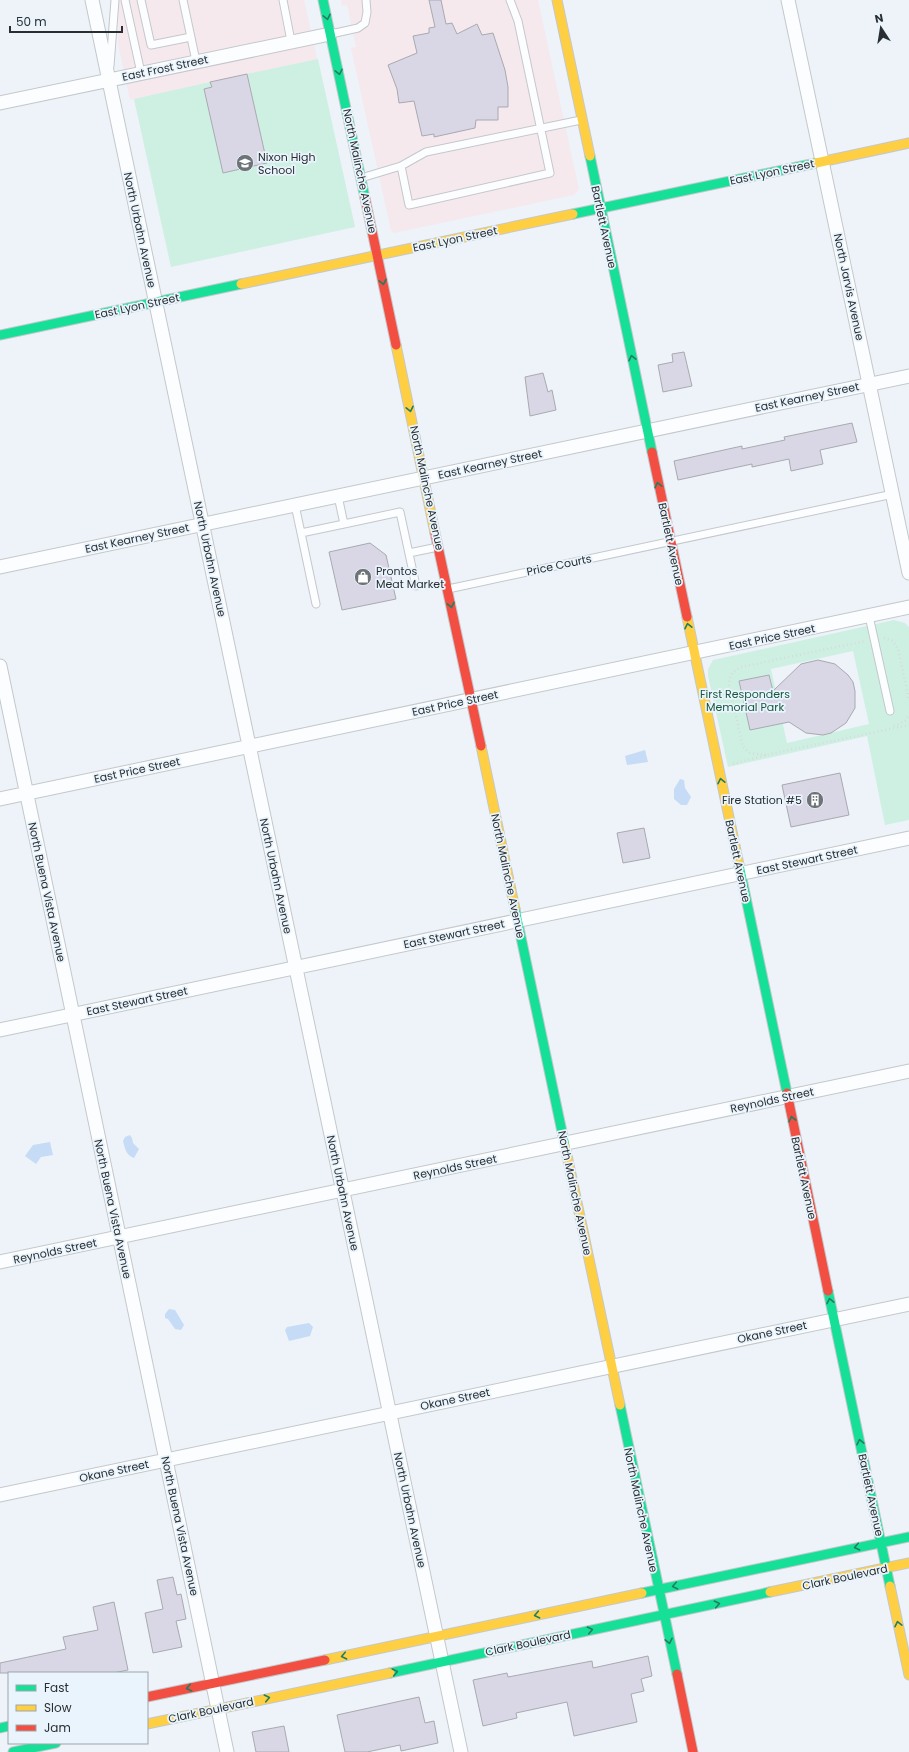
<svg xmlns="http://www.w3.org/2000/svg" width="909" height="1752" viewBox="0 0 909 1752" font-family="Poppins,sans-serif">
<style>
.education{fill:#f5e9ee}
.green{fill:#cef0e3;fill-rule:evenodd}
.water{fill:#c6dbf6}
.building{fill:#d9d6e6;stroke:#a8aaae}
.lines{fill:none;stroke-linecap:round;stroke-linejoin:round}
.lane-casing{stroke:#c4c8cc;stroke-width:9}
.street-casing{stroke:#c4c8cc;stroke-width:15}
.fast-casing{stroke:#c4c8cc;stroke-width:11}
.slow-casing{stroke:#c4c8cc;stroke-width:11}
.jam-casing{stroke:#c4c8cc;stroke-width:11}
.path{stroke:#d8dada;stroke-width:2.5;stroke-dasharray:1 3;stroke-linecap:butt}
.lane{stroke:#fcfdfe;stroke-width:7}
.street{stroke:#fcfdfe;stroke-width:13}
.fast{stroke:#16e098;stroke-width:9}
.slow{stroke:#ffcf43;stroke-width:9}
.jam{stroke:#f24e42;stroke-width:9}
.oneway{stroke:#217e60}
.labels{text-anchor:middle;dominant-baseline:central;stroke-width:3.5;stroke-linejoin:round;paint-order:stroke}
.street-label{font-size:11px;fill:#2a2e32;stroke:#e9f4fc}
.poi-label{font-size:11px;fill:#2a2e32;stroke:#e9f4fc;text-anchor:start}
.park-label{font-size:11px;fill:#18573d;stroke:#e9f4fc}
</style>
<rect width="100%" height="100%" fill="#edf3f8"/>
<path class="education" d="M118,0H304L355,227L171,267L134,99L130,100L118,44L119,2Z
M341,0H538L579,189L574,195L394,233L391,231L351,48L356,47L347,5L342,6Z"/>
<path class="green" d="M318,59L355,227L171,267L134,99L210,82L212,87L204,89L223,173L267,163L247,74Z
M894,620L905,623L909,627V820L885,825L867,736L728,767L708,676V669L713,660ZM853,651L869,724L787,743L771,669Z"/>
<path class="water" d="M645,750L648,762L627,765L625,756Z
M680,779L684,780L685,788L691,797L687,805H681L674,799V789Z
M130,1135L132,1138L133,1143L139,1149L134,1158C126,1155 125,1149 123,1141L125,1137Z
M50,1142L53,1155L41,1157L36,1164L25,1156L33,1145Z
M169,1309L175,1310L184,1325L181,1330L175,1329L168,1319L165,1318V1314Z
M309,1323L313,1327L310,1336L289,1341L285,1330L287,1327Z"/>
<path class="building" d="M429,0H441L446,24L452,23L457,34L477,24L482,35L493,33L505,70L508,87V107H498V120H476L475,128L434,137V134L422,136L414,101L399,103L397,89L388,65L417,53L413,36L429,33V28L435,27Z
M247,74L267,163L223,173L204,89L212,87L210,82Z
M684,352L692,386L663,392L658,365L673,362L672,354Z
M543,373L548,392L552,390L556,410L530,416L525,377Z
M852,423L857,442L820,450L823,464L791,471L789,459L752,467V464L678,480L674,461L742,446V449L785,440L784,437Z
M370,543L386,555L396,599L342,610L329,552Z
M818,660L835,664L848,675L853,682L855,691V708L846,723L831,733L823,735L806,733L789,722L750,730L739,681L769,675L773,691L801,664Z
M840,773L849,815L791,827L782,785Z
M644,828L650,858L623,863L617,833Z
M173,1577L177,1595L181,1594L186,1619L176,1621L182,1647L153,1653L145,1613L163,1609L157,1580Z
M114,1602L128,1670L113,1673H0V1663L66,1649L63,1637L98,1630L93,1607Z
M648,1656L652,1676L641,1679L644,1691L631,1694L637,1722L574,1736L567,1702L516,1713L517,1718L483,1726L473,1680L507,1673L508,1677L592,1661L593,1668Z
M419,1697L425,1723L434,1721L438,1743L401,1751L400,1745L367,1752H345L337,1715Z
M284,1726L289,1752H256L252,1732Z"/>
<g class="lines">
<defs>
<path id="lane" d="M125,0L141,73
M141,0L151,45L191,37
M183,0L196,61
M283,0L291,41
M510,0L518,21L550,173L409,205L401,166L426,152L581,120
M331,34L358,28L365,23L367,12L366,0
M110,66L115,0
M361,178L401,166
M295,505L301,533
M344,524L400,512L416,586
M409,553L438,547
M448,589L893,494
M316,604L301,533L344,524L338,496
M869,616L890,711"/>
<path id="street" d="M92,0L461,1752
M788,0L909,573
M0,103L330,34
M0,567L909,376
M0,666L227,1752
M0,799L909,607
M0,1030L909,838
M0,1262L909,1071
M0,1495L909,1304"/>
<path id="fast" d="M323,0L365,198
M590,156L652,452
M573,214L816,163
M0,335L241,284
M739,865L787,1093
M515,909L565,1146
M828,1291L890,1586
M620,1405L677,1674
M642,1593L909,1537
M390,1673L770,1592
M0,1728L9,1726
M13,1752L56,1743"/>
<path id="slow" d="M557,0L590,156
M816,163L909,143
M241,284L573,214
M396,345L435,533
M687,617L739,865
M481,746L515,909
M565,1146L620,1405
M890,1586L909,1675
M770,1592L909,1563
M325,1660L642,1593
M147,1724L390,1673"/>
<path id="jam" d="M365,198L396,345
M652,452L687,617
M435,533L481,746
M787,1093L828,1291
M677,1674L693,1752
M147,1697L325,1660"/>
</defs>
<use href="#lane" class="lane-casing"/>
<use href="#street" class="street-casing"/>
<use href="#fast" class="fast-casing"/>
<use href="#slow" class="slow-casing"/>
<use href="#jam" class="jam-casing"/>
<path class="path" d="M884,638L893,641L898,649L909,700
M894,726L905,721L909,715
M766,755L750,753L743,747L729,685C729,676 733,671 741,667L865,641
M733,764L766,755L909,725"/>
<use href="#lane" class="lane"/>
<use href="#street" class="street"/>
<use href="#fast" class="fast"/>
<use href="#slow" class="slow"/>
<use href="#jam" class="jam"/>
</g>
<defs><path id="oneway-chevron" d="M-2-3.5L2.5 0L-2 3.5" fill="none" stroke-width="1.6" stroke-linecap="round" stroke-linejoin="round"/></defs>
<g class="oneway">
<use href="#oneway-chevron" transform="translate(327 17) rotate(78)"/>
<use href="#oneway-chevron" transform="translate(339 72) rotate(78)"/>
<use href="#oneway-chevron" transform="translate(383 282) rotate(78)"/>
<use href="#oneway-chevron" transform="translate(632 358) rotate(-102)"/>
<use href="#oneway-chevron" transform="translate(410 409) rotate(78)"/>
<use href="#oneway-chevron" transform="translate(658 485) rotate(-102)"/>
<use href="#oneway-chevron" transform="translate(451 605) rotate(78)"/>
<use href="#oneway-chevron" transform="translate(688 626) rotate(-102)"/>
<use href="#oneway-chevron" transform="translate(721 781) rotate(-102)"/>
<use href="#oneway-chevron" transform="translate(792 1119) rotate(-102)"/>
<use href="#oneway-chevron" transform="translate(830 1301) rotate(-102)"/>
<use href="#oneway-chevron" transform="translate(860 1442) rotate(-102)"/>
<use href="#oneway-chevron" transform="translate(857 1547) rotate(168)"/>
<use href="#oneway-chevron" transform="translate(675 1586) rotate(168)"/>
<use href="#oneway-chevron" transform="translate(717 1604) rotate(-12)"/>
<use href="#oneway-chevron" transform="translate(537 1615) rotate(168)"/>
<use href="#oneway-chevron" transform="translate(898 1624) rotate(-102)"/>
<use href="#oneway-chevron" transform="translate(590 1630) rotate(-12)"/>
<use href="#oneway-chevron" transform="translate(669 1641) rotate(78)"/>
<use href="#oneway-chevron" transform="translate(344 1656) rotate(168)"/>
<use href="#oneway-chevron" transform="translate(395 1672) rotate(-12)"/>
<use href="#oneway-chevron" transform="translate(189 1688) rotate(168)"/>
<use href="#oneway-chevron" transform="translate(267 1698) rotate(-12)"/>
</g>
<defs>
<symbol id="school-disc" viewBox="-11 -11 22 22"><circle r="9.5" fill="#6e7377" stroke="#e9f4fc"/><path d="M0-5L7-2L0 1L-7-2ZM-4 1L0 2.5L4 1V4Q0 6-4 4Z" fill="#fff"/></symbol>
<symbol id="shop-disc" viewBox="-11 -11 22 22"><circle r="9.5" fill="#6e7377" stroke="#e9f4fc"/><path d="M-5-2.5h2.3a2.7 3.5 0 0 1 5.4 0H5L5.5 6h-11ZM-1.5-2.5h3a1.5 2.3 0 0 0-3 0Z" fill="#fff"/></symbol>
<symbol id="building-disc" viewBox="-11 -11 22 22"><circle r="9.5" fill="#6e7377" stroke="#e9f4fc"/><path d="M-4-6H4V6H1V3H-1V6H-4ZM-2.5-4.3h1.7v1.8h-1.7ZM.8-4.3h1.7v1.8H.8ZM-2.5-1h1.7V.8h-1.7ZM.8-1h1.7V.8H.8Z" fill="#fff"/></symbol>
</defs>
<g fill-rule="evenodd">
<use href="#school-disc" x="235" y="153" width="20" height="20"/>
<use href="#shop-disc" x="353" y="567" width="20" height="20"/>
<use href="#building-disc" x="805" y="790" width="20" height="20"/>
</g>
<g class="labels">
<g class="street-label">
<text transform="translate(165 68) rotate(-12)">East Frost Street</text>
<text transform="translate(360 171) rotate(78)">North Malinche Avenue</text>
<text transform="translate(772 172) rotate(-12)">East Lyon Street</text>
<text transform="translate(604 227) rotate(78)">Bartlett Avenue</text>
<text transform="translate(140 230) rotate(78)">North Urbahn Avenue</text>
<text transform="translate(455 239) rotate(-12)">East Lyon Street</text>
<text transform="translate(849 287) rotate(78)">North Jarvis Avenue</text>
<text transform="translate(137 306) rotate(-12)">East Lyon Street</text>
<text transform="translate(807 397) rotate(-12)">East Kearney Street</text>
<text transform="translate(490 464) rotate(-12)">East Kearney Street</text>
<text transform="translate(427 488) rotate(78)">North Malinche Avenue</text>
<text transform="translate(137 538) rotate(-12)">East Kearney Street</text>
<text transform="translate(671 544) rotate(78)">Bartlett Avenue</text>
<text transform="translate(210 559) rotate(78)">North Urbahn Avenue</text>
<text transform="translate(559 565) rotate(-12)">Price Courts</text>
<text transform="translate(772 637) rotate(-12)">East Price Street</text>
<text transform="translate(455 703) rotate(-12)">East Price Street</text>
<text transform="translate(137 770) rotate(-12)">East Price Street</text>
<text transform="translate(807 860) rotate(-12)">East Stewart Street</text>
<text transform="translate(738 861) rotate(78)">Bartlett Avenue</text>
<text transform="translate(276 876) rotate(78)">North Urbahn Avenue</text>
<text transform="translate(508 876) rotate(78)">North Malinche Avenue</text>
<text transform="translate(47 892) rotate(78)">North Buena Vista Avenue</text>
<text transform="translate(454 934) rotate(-12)">East Stewart Street</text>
<text transform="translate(137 1001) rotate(-12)">East Stewart Street</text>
<text transform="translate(772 1100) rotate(-12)">Reynolds Street</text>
<text transform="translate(455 1167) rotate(-12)">Reynolds Street</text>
<text transform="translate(804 1178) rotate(78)">Bartlett Avenue</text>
<text transform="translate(343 1193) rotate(78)">North Urbahn Avenue</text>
<text transform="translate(575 1193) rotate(78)">North Malinche Avenue</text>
<text transform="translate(113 1209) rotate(78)">North Buena Vista Avenue</text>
<text transform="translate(55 1251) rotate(-12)">Reynolds Street</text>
<text transform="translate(772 1332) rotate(-12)">Okane Street</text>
<text transform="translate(455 1399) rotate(-12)">Okane Street</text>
<text transform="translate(114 1471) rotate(-12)">Okane Street</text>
<text transform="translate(871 1495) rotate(78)">Bartlett Avenue</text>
<text transform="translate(410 1510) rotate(78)">North Urbahn Avenue</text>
<text transform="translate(641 1510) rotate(78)">North Malinche Avenue</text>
<text transform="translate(180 1526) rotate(78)">North Buena Vista Avenue</text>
<text transform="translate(845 1577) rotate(-12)">Clark Boulevard</text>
<text transform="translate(528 1643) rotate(-12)">Clark Boulevard</text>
<text transform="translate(211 1710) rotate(-12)">Clark Boulevard</text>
</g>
<g class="poi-label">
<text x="258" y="157">Nixon High<tspan x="258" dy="13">School</tspan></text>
<text x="376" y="571">Prontos<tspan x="376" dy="13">Meat Market</tspan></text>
<text x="802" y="800" text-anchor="end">Fire Station #5</text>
</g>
<g class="park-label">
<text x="745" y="694">First Responders<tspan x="745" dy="13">Memorial Park</tspan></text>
</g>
</g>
<rect x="8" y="1672" width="140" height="72" fill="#e9f4fc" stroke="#9da5ab"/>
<rect x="16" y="1685" width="20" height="6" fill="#16e098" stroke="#9da5ab"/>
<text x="44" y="1692" font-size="12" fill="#2a2e32">Fast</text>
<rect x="16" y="1705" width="20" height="6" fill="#ffcf43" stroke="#9da5ab"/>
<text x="44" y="1712" font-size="12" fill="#2a2e32">Slow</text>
<rect x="16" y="1725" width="20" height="6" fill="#f24e42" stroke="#9da5ab"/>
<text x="44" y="1732" font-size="12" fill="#2a2e32">Jam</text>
<g transform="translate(881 28) rotate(348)" stroke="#e9f4fc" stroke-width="3" paint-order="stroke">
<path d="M0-3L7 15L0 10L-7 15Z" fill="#2a2e32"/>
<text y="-6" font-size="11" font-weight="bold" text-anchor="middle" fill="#2a2e32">N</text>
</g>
<path d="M10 26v6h112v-6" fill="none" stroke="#2a2e32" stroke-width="2"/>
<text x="16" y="26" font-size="12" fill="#2a2e32" stroke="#e9f4fc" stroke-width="3" paint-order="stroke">50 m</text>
</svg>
